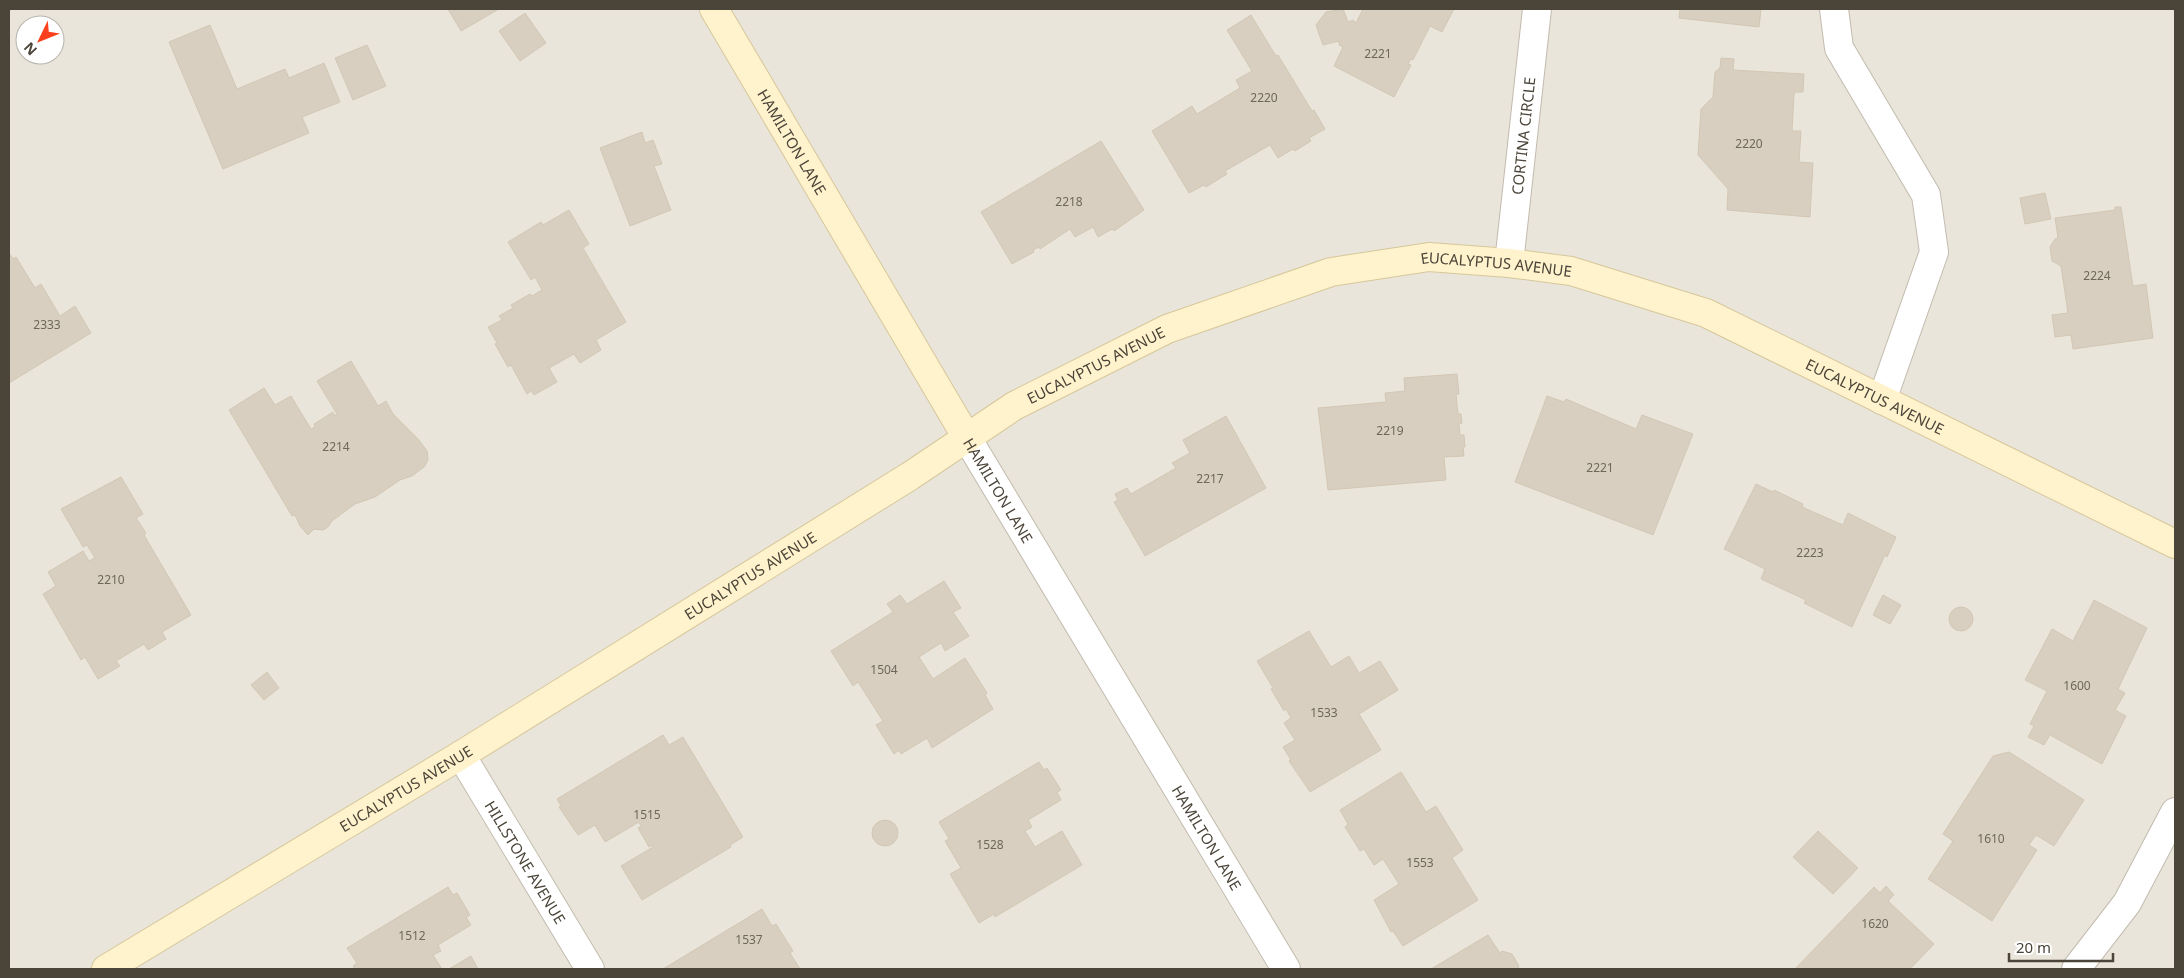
<svg xmlns="http://www.w3.org/2000/svg" width="2184" height="978" viewBox="0 0 2184 978" font-family="'Noto Sans',sans-serif">
<style>
.residential{fill:#eae5da;fill-rule:evenodd}
.building{fill:#d8cfc1;stroke:#d3c7b4}
.lines{fill:none;stroke-linecap:round;stroke-linejoin:round}
.street-casing{stroke:#c2bbae;stroke-width:30}
.secondary-casing{stroke:#d6c79b;stroke-width:30}
.street{stroke:#fff;stroke-width:28}
.secondary{stroke:#fff3cd;stroke-width:28}
.labels{text-anchor:middle;dominant-baseline:central;stroke-width:5;stroke-linejoin:round;paint-order:stroke}
.number-label{font-size:12px;fill:#6e675b}
.street-label{font-size:15px;fill:#4b4439;stroke:#fff}
</style>
<rect width="100%" height="100%" fill="#f6f3ec"/>
<path class="residential" d="M9,9H2175V969H9ZM25,25H55V55H25Z"/>
<path class="building" d="M448,9H499L461,31Z
M1343,9L1348,22L1353,20L1356,23L1363,9H1454L1442,32L1430,26L1413,60L1411,59L1408,64L1411,65L1394,97L1334,66L1343,47L1339,45V41L1323,45L1316,25L1326,12Z
M1680,9H1761L1759,27L1679,18Z
M525,13L546,43L520,61L499,31Z
M1251,15L1276,56L1278,55L1312,111L1314,110L1325,129L1309,138L1311,141L1295,151L1293,149L1278,158L1270,145L1225,171L1227,174L1206,187L1204,185L1189,193L1152,131L1192,106L1197,114L1240,88L1236,80L1252,71L1227,30Z
M210,25L237,89L285,69L289,78L324,63L340,102L302,117L309,133L223,169L169,42Z
M367,45L386,86L353,100L335,58Z
M1721,58L1734,59L1733,70L1804,74L1803,92H1796L1794,94L1792,131H1801L1799,162L1813,163L1810,217L1727,210L1728,189L1698,155L1701,109L1713,97L1715,72L1720,68Z
M642,132L645,143L653,140L662,164L654,166L671,210L630,226L600,148Z
M1101,141L1144,210L1114,231L1112,229L1098,237L1093,227L1075,237L1070,229L1040,249L1039,247L1033,250L1034,252L1012,264L981,212Z
M2045,193L2051,219L2025,224L2020,198Z
M2115,207H2121L2133,286L2146,284L2153,338L2073,349L2071,335L2055,337L2052,315L2068,313L2061,266L2052,261L2050,247L2055,239L2058,238L2055,218L2115,210Z
M569,210L589,244L583,248L626,322L596,340L601,350L580,363L574,354L549,368L557,382L534,395L531,391L527,394L511,365L508,367L495,344L497,343L488,327L502,320L499,316L513,308L511,305L530,294L532,296L542,290L535,277L531,280L508,242L541,222L543,225Z
M9,253L13,259L16,257L35,288L41,284L60,316L75,306L91,333L9,383Z
M351,361L378,406L386,401L393,414L419,440L427,451L428,460L424,467L412,476L400,480L375,497L355,504L332,521L328,527L323,530L314,529L308,535L300,526L295,515L292,516L229,410L264,388L275,405L291,396L311,429L315,427L314,424L333,412L334,416L337,414L317,381Z
M1457,374L1459,394H1456L1458,414H1461L1462,423L1459,424L1460,435H1464L1465,447H1463L1464,456L1444,457L1446,480L1328,490L1318,408L1386,402L1385,393L1405,391L1404,378Z
M1547,396L1564,402L1566,399L1636,429L1642,415L1693,434L1653,535L1515,482Z
M1226,416L1266,488L1145,556L1114,502L1118,500L1115,494L1127,488L1131,494L1176,468L1172,463L1190,453L1183,440Z
M121,477L143,514L136,518L146,533L144,535L191,615L162,632L166,639L148,650L144,644L116,661L120,666L98,679L85,657L81,660L43,594L56,586L48,572L83,551L89,561L95,558L87,545L83,547L61,509Z
M1756,484L1773,492L1774,490L1803,504L1802,507L1843,525L1848,513L1896,537L1887,557L1885,555L1852,627L1804,603L1806,600L1761,579L1765,569L1724,549Z
M944,581L961,608L953,612L969,636L945,651L941,643L919,657L933,679L965,658L987,693L985,695L993,709L932,748L927,738L901,754L899,750L894,754L876,725L883,721L858,682L853,686L831,651L893,612L887,604L900,595L907,604Z
M1883,595L1901,605L1890,624L1873,615Z
M2094,600L2147,628L2118,689L2125,693L2115,710L2126,716L2102,764L2050,735L2044,745L2028,737L2034,726L2030,724L2047,691L2025,680L2052,629L2073,641Z
M1949 619a12 12 0 1 1 24 0a12 12 0 1 1-24 0Z
M1309,631L1331,667L1349,656L1359,673L1380,661L1398,690L1359,714L1381,750L1310,792L1289,761L1291,760L1283,747L1295,740L1284,723L1291,718L1286,709L1284,711L1271,689L1273,688L1257,661Z
M267,672L279,688L264,700L251,685Z
M663,735L669,745L683,737L743,837L730,845L731,847L642,900L621,866L653,847L652,845L649,847L638,828L641,826L639,822L605,842L595,825L578,835L559,807L561,806L557,799Z
M2009,752L2084,800L2054,846L2036,835L2029,845L2037,850L1992,921L1928,879L1953,841L1943,834L1993,756Z
M1039,762L1044,770L1047,768L1061,790L1057,792L1061,800L1028,820L1032,827L1025,831L1035,847L1062,831L1082,865L995,917L994,914L979,923L950,874L961,868L945,841L949,839L939,822Z
M1401,772L1426,812L1436,806L1463,850L1452,858L1478,900L1403,946L1393,931L1391,932L1374,900L1399,884L1383,859L1374,865L1364,849L1360,851L1345,827L1348,824L1340,810Z
M872 833a13 13 0 1 1 26 0a13 13 0 1 1-26 0Z
M1818,831L1858,868L1833,894L1793,857Z
M1886,886L1894,895L1888,901L1934,944L1910,969H1795L1874,887L1880,893Z
M448,887L453,895L457,893L470,915L466,917L471,925L438,945L441,951L433,955L442,969H355L353,966L357,963L347,948Z
M762,909L772,926L776,924L793,951L790,953L800,969H663Z
M1488,935L1500,953L1502,951L1512,954L1519,966L1518,969H1431Z
M471,956L478,969H449Z"/>
<g class="lines">
<defs>
<g id="street">
<path d="M1834,9L1839,48L1926,195L1934,252L1882,400"/>
<path id="s1" d="M1509,263L1537,9"/>
<path id="s2" d="M967,438L1286,969"/>
<path id="s3" d="M461,755L590,969"/>
<path d="M2076,969L2127,903L2175,812"/>
</g>
<g id="secondary">
<path id="s4" d="M714,9L967,438"/>
<path id="s5" d="M106,969L461,755L910,476L1014,406L1167,329L1331,272L1429,257L1509,263L1571,271L1706,313L2175,544"/>
</g>
</defs>
<use href="#street" class="street-casing"/>
<use href="#secondary" class="secondary-casing"/>
<use href="#street" class="street"/>
<use href="#secondary" class="secondary"/>
</g>
<g class="labels">
<g class="number-label">
<text x="1378" y="53">2221</text>
<text x="1264" y="97">2220</text>
<text x="1749" y="143">2220</text>
<text x="1069" y="201">2218</text>
<text x="2097" y="275">2224</text>
<text x="47" y="324">2333</text>
<text x="1390" y="430">2219</text>
<text x="336" y="446">2214</text>
<text x="1600" y="467">2221</text>
<text x="1210" y="478">2217</text>
<text x="1810" y="552">2223</text>
<text x="111" y="579">2210</text>
<text x="884" y="669">1504</text>
<text x="2077" y="685">1600</text>
<text x="1324" y="712">1533</text>
<text x="647" y="814">1515</text>
<text x="1991" y="838">1610</text>
<text x="990" y="844">1528</text>
<text x="1420" y="862">1553</text>
<text x="1875" y="923">1620</text>
<text x="412" y="935">1512</text>
<text x="749" y="939">1537</text>
</g>
<g class="street-label">
<text stroke="none"><textPath href="#s1" startOffset="128">CORTINA CIRCLE</textPath></text>
<text stroke="none"><textPath href="#s4" startOffset="154">HAMILTON LANE</textPath></text>
<text stroke="none"><textPath href="#s5" startOffset="1580">EUCALYPTUS AVENUE</textPath></text>
<text stroke="none"><textPath href="#s5" startOffset="1160">EUCALYPTUS AVENUE</textPath></text>
<text stroke="none"><textPath href="#s5" startOffset="1985">EUCALYPTUS AVENUE</textPath></text>
<text stroke="none"><textPath href="#s2" startOffset="61">HAMILTON LANE</textPath></text>
<text stroke="none"><textPath href="#s5" startOffset="755">EUCALYPTUS AVENUE</textPath></text>
<text stroke="none"><textPath href="#s5" startOffset="350">EUCALYPTUS AVENUE</textPath></text>
<text stroke="none"><textPath href="#s2" startOffset="466">HAMILTON LANE</textPath></text>
<text stroke="none"><textPath href="#s3" startOffset="125">HILLSTONE AVENUE</textPath></text>
</g>
</g>
<rect width="2184" height="978" fill="none" stroke="#4b4439" stroke-width="20"/>
<g transform="translate(40 40) rotate(227)"><circle r="24" fill="#ffffff" stroke="#b7b4b0"/>
<path d="M0-4L9 19L0 12L-9 19Z" fill="#fc3f1d"/>
<text y="-8" font-size="14" font-weight="bold" text-anchor="middle" fill="#4b4439">N</text>
</g>
<path d="M2009 953v8h104v-8" fill="none" stroke="#4b4439" stroke-width="2.5"/>
<text x="2016" y="953" font-size="15" fill="#4b4439" stroke="#ffffff" stroke-width="4" paint-order="stroke">20 m</text>
</svg>
